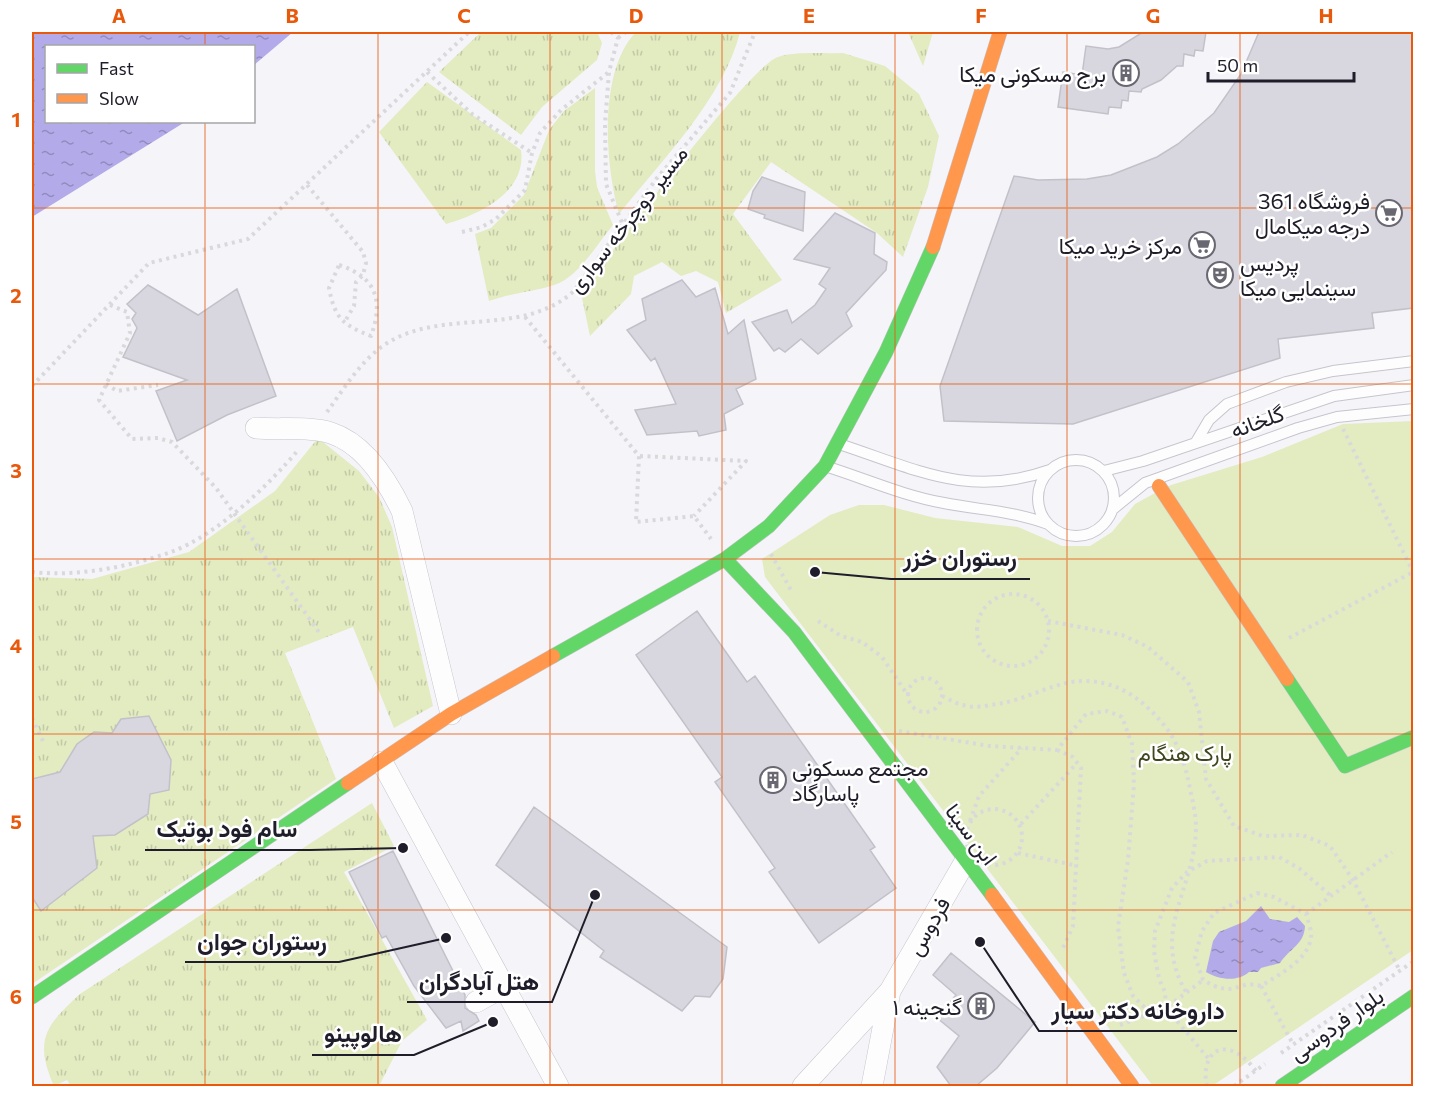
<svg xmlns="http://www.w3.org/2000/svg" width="1445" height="1118" viewBox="0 0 1445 1118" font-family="Commissioner,Vazirmatn,sans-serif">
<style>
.grass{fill:url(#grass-tufts)}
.park{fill:#e3ebc1}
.water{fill:url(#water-ripples)}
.building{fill:#d8d7df;stroke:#c2c1c9;stroke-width:1.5}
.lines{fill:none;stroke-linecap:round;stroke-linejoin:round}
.lane-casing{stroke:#c6c5cd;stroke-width:12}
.street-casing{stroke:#c6c5cd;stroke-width:22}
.fast-casing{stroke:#c6c5cd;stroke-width:15}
.slow-casing{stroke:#c6c5cd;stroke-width:15}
.path{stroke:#d9d9db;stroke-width:4;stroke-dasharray:3 4.5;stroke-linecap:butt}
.lane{stroke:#fefdfe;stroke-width:10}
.street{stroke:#fefdfe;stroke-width:21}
.fast{stroke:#63d668;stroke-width:14}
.slow{stroke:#ff974d;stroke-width:14}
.grid{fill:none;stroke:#e8590c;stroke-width:1.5;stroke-opacity:0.55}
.labels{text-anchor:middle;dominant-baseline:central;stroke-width:5;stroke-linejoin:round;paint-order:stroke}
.poi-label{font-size:22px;fill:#1e1d29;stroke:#fff;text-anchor:end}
.street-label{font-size:22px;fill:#1e1d29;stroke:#fff}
.park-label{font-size:22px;fill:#40471e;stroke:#fff}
.leader{fill:none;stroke:#1e1d29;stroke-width:2}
.callout-dot{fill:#1e1d29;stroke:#fff;stroke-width:2}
.callout-label{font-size:24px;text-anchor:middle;font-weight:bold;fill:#1e1d29;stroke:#fff;stroke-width:5;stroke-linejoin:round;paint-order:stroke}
.neatline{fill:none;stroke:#e8590c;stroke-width:2}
.grid-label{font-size:20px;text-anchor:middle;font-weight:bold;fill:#e8590c}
</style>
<defs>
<pattern id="grass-tufts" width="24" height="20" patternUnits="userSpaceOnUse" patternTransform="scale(1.5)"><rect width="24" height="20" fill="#e3ebc1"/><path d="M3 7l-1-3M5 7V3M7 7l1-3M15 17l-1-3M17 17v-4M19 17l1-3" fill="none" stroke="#c2c9a6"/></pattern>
<pattern id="water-ripples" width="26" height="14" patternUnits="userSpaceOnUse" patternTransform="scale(1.5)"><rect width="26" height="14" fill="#b3abe9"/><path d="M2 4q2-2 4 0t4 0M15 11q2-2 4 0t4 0" fill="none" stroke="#918bbd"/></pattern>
</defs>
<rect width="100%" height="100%" fill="#f5f4f9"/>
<path class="grass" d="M481,32H597L602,43L597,60L542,107L521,135L439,72Z
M636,32H740C724,98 661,161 619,214C605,165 598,71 636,32Z
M908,32H933L923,66Z
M843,53L885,66L919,94L939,136L928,187L903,257L877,233L771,162L733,214L782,280L726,313L718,282L696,271L681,276L662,262L634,276L631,294L590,336L581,293C608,257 749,66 778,57C797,51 823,54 843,53Z
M427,82L521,150C527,192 479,215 446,224L379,132Z
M595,88V171L597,187L613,225C596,245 579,277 554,285C533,292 510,293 489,301L475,234L491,228L524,195L549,130L564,111Z
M318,438L359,471L379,497L392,527L433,706L394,728L353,627L285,653L336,779L32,984V577L92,579L189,552L275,491Z
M372,803L394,846L344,872L427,1020L402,1041L379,1086H71L67,1080L54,1086C34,1040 45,1026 80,994Z"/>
<path class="park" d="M1413,421V950L1212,1086H1153L765,577L762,559L830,515L859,505H884L935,518L1018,527L1062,546H1090L1112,532L1135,504L1168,486L1262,457L1343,424Z"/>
<path class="water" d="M32,32H293L254,65V46H46V122H185L32,217Z
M1261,906L1270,919L1289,922L1297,917L1305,926C1304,945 1290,948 1280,963L1261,968L1258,972H1249C1238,982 1219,980 1206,972L1213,941L1219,932L1246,921Z"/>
<path class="building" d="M1143,32H1206L1203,51L1195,50L1194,56L1184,54L1183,66H1177L1161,80L1142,89L1141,92L1129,91L1128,101L1122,100L1121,108L1109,107L1108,114L1058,107L1063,72L1082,75L1086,46L1108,49L1119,47Z
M1259,32H1413V308L1372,313L1374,328L1278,339L1280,358L1073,424L944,421L940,386L1014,176L1038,180L1087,179L1111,175L1157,157L1178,144L1214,113L1241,74Z
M762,177L805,192L803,231L764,218L765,215L748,209L753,191Z
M835,213L875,233L874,254L887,262L886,270L846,313L852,326L818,354L801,339L785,352L779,348L774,351L752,322L787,310L792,323L815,305L826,289L819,284L830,268L794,259Z
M682,280L696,297L715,288L728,334L744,320L756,379L736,389L743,404L724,414L726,430L699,436L697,431L647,435L635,410L676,404L655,358L651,361L627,330L646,320L642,299Z
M148,285L198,315L237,289L276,396L227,415L177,441L156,391L187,380L123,357L137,328L132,319L136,313L127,304Z
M697,611L747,682L755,676L875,847L870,850L896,888L819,943L769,872L775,868L715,782L722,777L636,655Z
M149,716L171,760L169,790L150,794L148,814L115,835L93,836L97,868L41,911L32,897V779L60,772L77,744L94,732L112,733L121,719Z
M534,807L727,947L723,979L710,997L695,996L682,1011L600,957L604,951L496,865Z
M393,851L465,995V1008L476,1015L479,1021L463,1031L461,1021L446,1028L414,986L386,936L382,938L349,872Z
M951,953L1035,1022L997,1068L976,1086H951L937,1067L959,1036L937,1018L956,995L933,975Z"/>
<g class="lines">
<defs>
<path id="lane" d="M1196,442L1209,420L1227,404L1286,382L1333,371L1414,361
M839,444C916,469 968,499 1050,470
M1038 498a38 38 0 1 1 76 0a38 38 0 1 1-76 0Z
M828,467C866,479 904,496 944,503C979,510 1014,511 1048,524
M1104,471L1143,461L1334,396L1414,385
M1113,509L1145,483L1298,428L1337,417L1414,409"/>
<path id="street" d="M256,428C279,430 309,426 331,433C365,444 388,482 402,511L451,714
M382,762L558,1086
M476,1002L503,987
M803,1086L890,991L966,860
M872,1086L890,991"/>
<path id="fast" d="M725,559L794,632L992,895
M553,656L725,559L769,526L825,466L886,352L933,247
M1287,679L1345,766L1414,737
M32,997L348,783
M1282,1086L1414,996"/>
<path id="slow" d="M933,247L1000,32
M1159,486L1287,679
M348,783L451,714L553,656
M992,895L1132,1086"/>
</defs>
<use href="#lane" class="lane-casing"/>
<use href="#street" class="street-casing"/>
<use href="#fast" class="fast-casing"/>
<use href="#slow" class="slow-casing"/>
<path class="path" d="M611,32L618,38L609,72L605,124L606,184L623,225
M618,38L626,32
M427,72L472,114L532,153
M307,185L363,252L366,263L363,275L356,282L354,306L344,323
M462,232L482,227L496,219L525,190L532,153L540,133L561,110L609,72
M339,265C376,277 384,300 371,336C343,325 335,319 329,288Z
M110,305L127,312L130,333L99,400L132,439L158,438L172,442L216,488L321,635
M525,317L639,456L636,522L694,516L711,539
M106,384L117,391L158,385
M32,386L149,263L248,239L469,32
M327,412C343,390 358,365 380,348C437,305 520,340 574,291L657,178L730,93L755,32
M1343,429L1414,574
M640,456L746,461L694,516
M771,554L792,592
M32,572C77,577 128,567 171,552C217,535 268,486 299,449
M977 630a36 36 0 1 1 72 0a36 36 0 1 1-72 0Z
M818,621L841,636L862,642L882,657L907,694
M1048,621L1122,635L1148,647L1188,682L1199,712L1206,779L1234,826L1263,836L1302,835L1330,846L1353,880L1400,971
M1289,638L1413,572
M908 695a17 17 0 1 1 34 0a17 17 0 1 1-34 0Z
M942,696C949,699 956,704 963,705C976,709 990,705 1003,703C1029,698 1057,681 1083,681C1119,681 1142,699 1164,725C1176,739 1184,761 1188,779C1191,795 1196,812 1196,828C1195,890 1150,930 1186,992
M32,718L43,741
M899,731L989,746L1057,750L1086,714L1107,711L1122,717L1132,744L1134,784L1128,860L1118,927L1124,973L1133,996L1150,1013
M1057,750L1073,757L1081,768L1073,926L1062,950
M966 837a28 28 0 1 1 56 0a28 28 0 1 1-56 0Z
M970,821L979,796L1022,748
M1021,824L1077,763
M1018,853L1078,866
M1257,893L1274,897L1306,914C1308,921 1312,931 1311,937C1309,960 1278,975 1261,986C1235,979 1237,1000 1203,980L1195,957L1202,931L1214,913Z
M1306,914L1392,852
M1261,986L1293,1044
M1120,1025L1166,1008L1203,980
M1281,1053L1414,961
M1208,1058L1166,1008L1165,992L1159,979L1154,951L1155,931L1172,888L1187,872L1207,861L1279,857L1300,869L1331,896
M1207,1086C1202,1068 1210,1041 1235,1052C1244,1056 1251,1065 1257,1072
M1234,1086L1265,1064"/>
<use href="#lane" class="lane"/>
<use href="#street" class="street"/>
<use href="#fast" class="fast"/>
<use href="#slow" class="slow"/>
</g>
<path class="grid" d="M205,32V46M378,32V1086M550,32V1086M722,32V1086M895,32V1086M1067,32V1086M1240,32V1086M205,122V1086M32,208H1414M32,384H1414M32,559H1414M32,734H1414M32,910H1414"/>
<defs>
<symbol id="building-ring" viewBox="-11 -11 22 22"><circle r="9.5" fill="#fff" stroke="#696872" stroke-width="1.5"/><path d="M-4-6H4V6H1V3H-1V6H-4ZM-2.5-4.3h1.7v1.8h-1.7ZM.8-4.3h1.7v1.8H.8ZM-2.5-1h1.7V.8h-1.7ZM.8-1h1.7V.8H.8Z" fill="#696872"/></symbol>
<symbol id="supermarket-ring" viewBox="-11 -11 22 22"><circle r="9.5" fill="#fff" stroke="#696872" stroke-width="1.5"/><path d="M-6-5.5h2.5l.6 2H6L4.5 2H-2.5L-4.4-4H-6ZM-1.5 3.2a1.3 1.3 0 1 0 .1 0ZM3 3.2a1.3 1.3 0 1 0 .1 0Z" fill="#696872"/></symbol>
<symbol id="theatre-ring" viewBox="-11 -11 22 22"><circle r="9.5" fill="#fff" stroke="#696872" stroke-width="1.5"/><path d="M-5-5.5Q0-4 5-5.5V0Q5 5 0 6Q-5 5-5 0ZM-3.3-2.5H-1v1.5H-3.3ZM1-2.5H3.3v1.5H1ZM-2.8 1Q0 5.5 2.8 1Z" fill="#696872"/></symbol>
</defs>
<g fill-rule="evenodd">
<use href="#building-ring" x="1111" y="58" width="30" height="30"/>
<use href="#supermarket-ring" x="1374" y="198" width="30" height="30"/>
<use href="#supermarket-ring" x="1187" y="230" width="30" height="30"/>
<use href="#theatre-ring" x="1205" y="260" width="30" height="30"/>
<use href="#building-ring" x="758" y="765" width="30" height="30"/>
<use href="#building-ring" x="966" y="991" width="30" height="30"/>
</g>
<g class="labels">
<g class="poi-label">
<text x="1106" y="73">برج مسکونی میکا</text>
<text x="1370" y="200">فروشگاه 361<tspan x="1370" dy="25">درجه میکامال</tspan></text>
<text x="1182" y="245">مرکز خرید میکا</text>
<text x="1240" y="262" text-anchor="start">پردیس<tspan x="1240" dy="25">سینمایی میکا</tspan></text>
<text x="792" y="767" text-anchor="start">مجتمع مسکونی<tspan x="792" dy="25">پاسارگاد</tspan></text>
<text x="962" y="1006">گنجینه ۱</text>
</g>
<g class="street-label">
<text transform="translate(627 219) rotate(-52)">مسیر دوچرخه سواری</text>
<text transform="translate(1257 421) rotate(-20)">گلخانه</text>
<text transform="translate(972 834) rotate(53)">ابن سینا</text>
<text transform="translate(928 926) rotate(-60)">فردوس</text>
<text transform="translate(1336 1024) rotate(-35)">بلوار فردوسی</text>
</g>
<g class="park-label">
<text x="1185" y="752">پارک هنگام</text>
</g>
</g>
<path class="leader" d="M815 572L891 579H1030M403 848L310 850H145M446 938L339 962H185M595 895L552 1002H407M980 942L1039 1031H1237M493 1022L414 1055H312"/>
<g class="callout-dot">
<circle cx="815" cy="572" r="6"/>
<circle cx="403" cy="848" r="6"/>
<circle cx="446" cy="938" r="6"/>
<circle cx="595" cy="895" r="6"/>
<circle cx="980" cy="942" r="6"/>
<circle cx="493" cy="1022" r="6"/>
</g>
<g class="callout-label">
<text x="960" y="566">رستوران خزر</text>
<text x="227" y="837">سام فود بوتیک</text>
<text x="262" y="950">رستوران جوان</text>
<text x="479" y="990">هتل آبادگران</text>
<text x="1138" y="1019">داروخانه دکتر سیار</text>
<text x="363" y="1042">هالوپینو</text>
</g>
<rect width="1445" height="1118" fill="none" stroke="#ffffff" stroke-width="66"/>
<rect x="45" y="45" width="210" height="78" fill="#ffffff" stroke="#a5a5a9" stroke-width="1.5"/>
<rect x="57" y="64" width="30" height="9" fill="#63d668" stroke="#a5a5a9" stroke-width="1.5"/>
<text x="99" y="75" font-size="18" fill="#1e1d29">Fast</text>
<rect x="57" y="94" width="30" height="9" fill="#ff974d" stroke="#a5a5a9" stroke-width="1.5"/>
<text x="99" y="105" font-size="18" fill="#1e1d29">Slow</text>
<path d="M1208 72v9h146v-9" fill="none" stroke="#1e1d29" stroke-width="3"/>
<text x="1217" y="72" font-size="18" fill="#1e1d29" stroke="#ffffff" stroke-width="4.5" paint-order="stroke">50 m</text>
<rect x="33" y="33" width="1379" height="1052" class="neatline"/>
<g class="grid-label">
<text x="119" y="23">A</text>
<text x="292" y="23">B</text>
<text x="464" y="23">C</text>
<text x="636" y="23">D</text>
<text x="809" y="23">E</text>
<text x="981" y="23">F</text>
<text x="1153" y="23">G</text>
<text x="1326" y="23">H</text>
<text x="16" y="127">1</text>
<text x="16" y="303">2</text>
<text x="16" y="478">3</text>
<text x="16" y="653">4</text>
<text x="16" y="829">5</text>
<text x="16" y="1004">6</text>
</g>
</svg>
